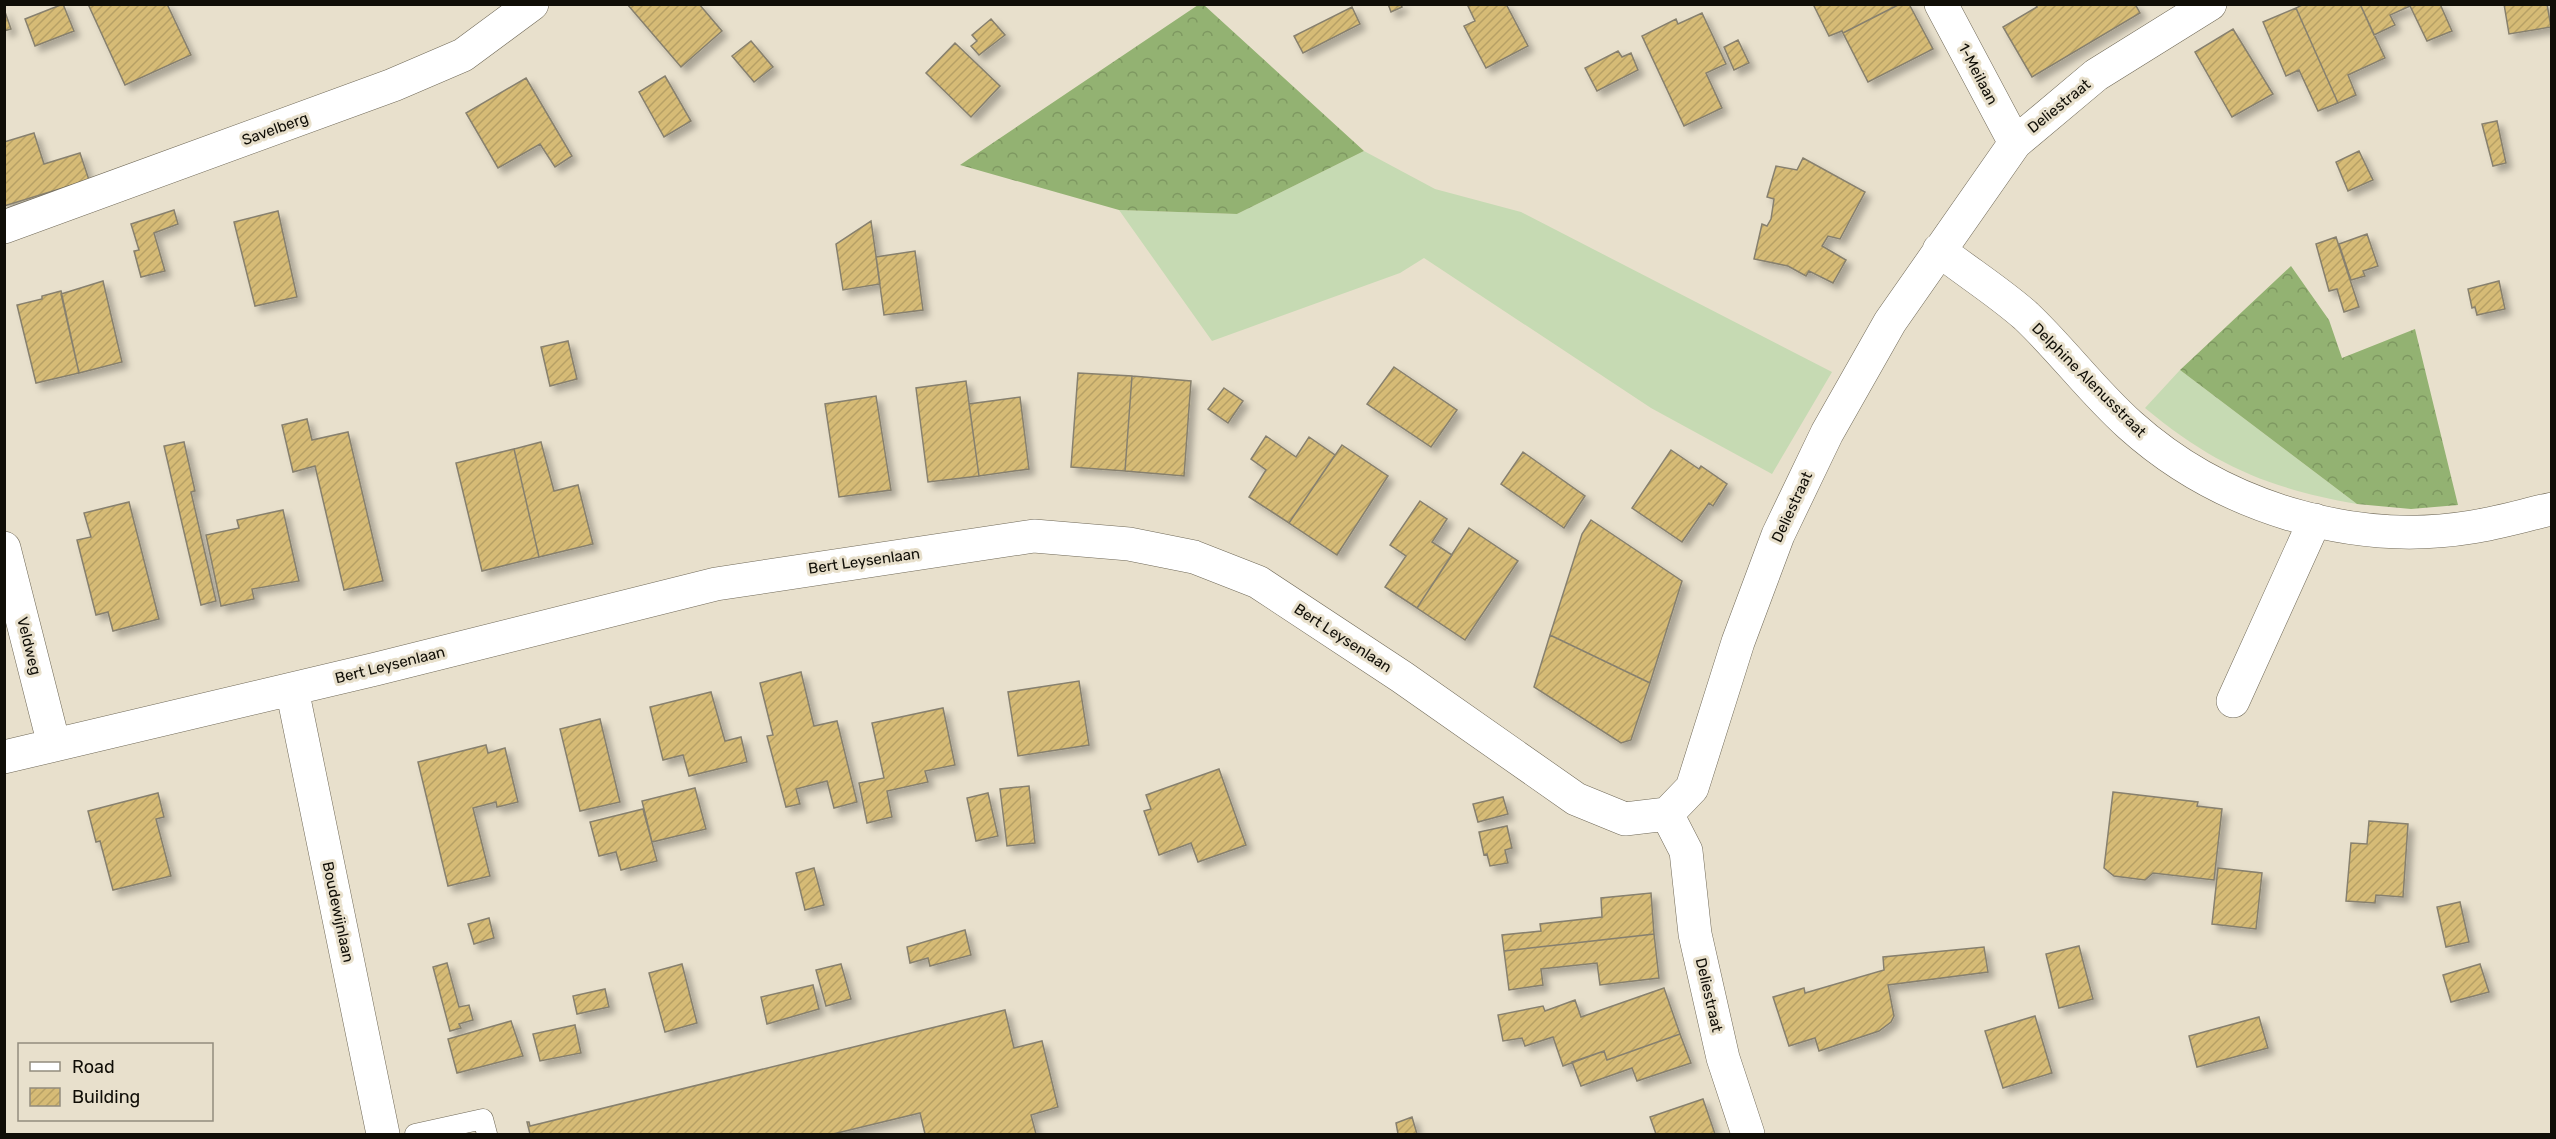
<svg xmlns="http://www.w3.org/2000/svg" width="2556" height="1139" viewBox="0 0 2556 1139" font-family="Rubik,sans-serif">
<style>
.grass{fill:#c6dab3}
.forest{fill:url(#forest-crowns)}
.building{fill:url(#building-hatch);stroke:#87806e;stroke-width:1.5;filter:url(#shadow)}
.lines{fill:none;stroke-linecap:round;stroke-linejoin:round}
.lane-casing{stroke:#6f6857;stroke-width:21}
.street-casing{stroke:#6f6857;stroke-width:34}
.lane{stroke:#fff;stroke-width:20}
.street{stroke:#fff;stroke-width:33}
.labels{text-anchor:middle;dominant-baseline:central;stroke-width:6;stroke-linejoin:round;paint-order:stroke}
.street-label{font-size:15px;fill:#100e07;stroke:#e8e0cc}
</style>
<defs>
<pattern id="forest-crowns" width="20" height="18" patternUnits="userSpaceOnUse" patternTransform="scale(1.5)"><rect width="20" height="18" fill="#93b272"/><path d="M2 6a3 3 0 1 1 6 0M12 15a3 3 0 1 1 6 0" fill="none" stroke="#7e9861"/></pattern>
<pattern id="building-hatch" width="6" height="6" patternUnits="userSpaceOnUse" patternTransform="scale(1.5)"><rect width="6" height="6" fill="#d6bb76"/><path d="M-1 1l2-2M0 6l6-6M5 7l2-2" fill="none" stroke="#b7a065"/></pattern>
<filter id="shadow"><feDropShadow dx="5.5" dy="5.5" stdDeviation="3" flood-color="#0004"/></filter>
</defs>
<rect width="100%" height="100%" fill="#e8e0cc"/>
<path class="grass" d="M1364,151L1435,189L1521,212L1832,372L1772,474L1651,408L1424,258L1400,273L1212,341L1119,210L1237,214Z
M2180,370L2357,504C2268,488 2215,466 2145,408Z"/>
<path class="forest" d="M1198,5H1204L1364,151L1237,214L1119,210L960,165Z
M2291,266L2329,320L2342,358L2415,329L2458,505L2411,509L2357,504L2180,370Z"/>
<path class="building" d="M63,4L74,31L35,46L25,19Z
M88,4H167L191,55L125,85Z
M627,4H699L722,31L681,67Z
M1388,4H1401L1402,7L1391,12Z
M1467,4H1506L1528,46L1486,68L1464,26L1475,21Z
M1813,4H1900L1843,33L1842,31L1829,36Z
M1900,4H1909L1933,49L1868,82L1843,33Z
M2035,4H2135L2140,13L2032,77L2003,27L2037,7Z
M2304,4H2360L2385,58L2348,75L2356,95L2338,103L2296,8Z
M2360,4H2440L2452,31L2427,41L2410,6L2390,15L2395,25L2374,35Z
M2504,4H2547L2551,27L2509,34Z
M1352,7L1360,24L1303,53L1294,36Z
M2296,8L2338,103L2318,111L2299,70L2286,76L2263,22Z
M4,9L11,29L4,31Z
M1702,13L1726,64L1706,73L1722,108L1684,126L1642,36L1676,19L1678,24Z
M991,19L1005,35L979,55L971,46L977,41L972,35Z
M2233,29L2273,94L2232,117L2195,52Z
M1738,40L1749,63L1734,70L1724,47Z
M751,41L773,67L754,82L732,56Z
M955,43L1000,86L971,117L926,73Z
M1618,51L1622,57L1631,53L1638,70L1597,91L1585,68Z
M665,76L691,121L664,137L639,92Z
M526,78L572,156L555,167L540,144L498,168L466,113Z
M2497,121L2506,163L2493,166L2482,124Z
M34,133L44,164L80,153L89,180L4,206V142Z
M2359,151L2373,180L2348,191L2336,162Z
M1803,158L1865,192L1840,239L1828,236L1822,246L1846,260L1833,283L1809,271L1806,276L1788,266L1754,259L1762,224L1767,226L1771,219L1774,199L1767,197L1776,166L1797,170Z
M174,210L178,224L154,233L165,271L141,277L134,251L139,250L131,224Z
M278,211L297,297L255,306L234,222Z
M871,221L880,284L843,290L836,244Z
M2367,234L2378,266L2363,271L2365,276L2351,280L2339,244Z
M2336,237L2359,307L2344,312L2337,289L2329,291L2316,244Z
M915,251L923,310L884,315L876,257Z
M103,281L122,362L79,373L61,294Z
M2499,281L2505,309L2477,315L2475,307L2472,308L2468,289Z
M61,291L79,373L36,383L17,305L42,299V296Z
M568,341L577,379L550,386L541,347Z
M1394,367L1457,410L1431,447L1367,404Z
M1078,373L1132,376L1125,471L1071,467Z
M1132,376L1191,381L1184,476L1125,471Z
M966,381L979,476L928,482L916,388Z
M1224,388L1243,401L1228,423L1208,409Z
M876,396L891,490L839,497L825,404Z
M1020,397L1029,469L979,476L969,404Z
M307,419L312,440L348,432L383,581L344,590L315,466L293,472L282,425Z
M1266,436L1296,457L1309,437L1335,455L1289,523L1249,497L1266,470L1251,459Z
M184,442L195,491L191,492L216,601L201,605L164,446Z
M541,442L554,491L578,485L593,544L539,557L514,449Z
M1342,445L1388,476L1337,555L1289,523Z
M514,449L539,557L482,571L456,463Z
M1671,450L1699,469L1701,466L1727,484L1713,506L1709,503L1682,542L1632,508Z
M1523,452L1585,496L1564,528L1501,484Z
M1420,501L1447,519L1432,542L1452,555L1417,608L1385,587L1406,556L1390,545Z
M129,502L159,619L113,631L108,612L96,615L77,540L91,537L84,513Z
M283,510L299,581L252,589L254,599L221,606L206,535L239,528L237,520Z
M1591,520L1682,581L1650,683L1550,635L1582,534Z
M1469,528L1518,561L1465,640L1417,608Z
M1550,635L1650,683L1631,740L1621,743L1534,687Z
M801,672L814,726L837,721L857,802L834,808L827,781L796,789L800,804L786,807L767,736L773,735L760,683Z
M1079,681L1089,745L1018,756L1008,692Z
M711,692L725,741L741,737L747,762L689,776L683,755L663,760L650,707Z
M943,708L955,765L925,771L928,782L887,791L892,817L867,823L859,783L884,778L872,723Z
M600,719L620,802L580,811L560,729Z
M486,745L488,753L505,748L518,802L497,807L496,802L473,808L490,876L448,886L418,762Z
M1219,769L1246,845L1198,862L1191,843L1159,855L1144,811L1151,809L1146,795Z
M1029,786L1035,843L1007,846L1000,789Z
M695,788L706,829L652,842L642,801Z
M2113,792L2198,802L2197,806L2222,809L2214,880L2153,873L2145,880L2114,876L2104,868Z
M158,793L164,817L156,819L171,876L113,890L100,841L96,842L88,811Z
M988,793L998,836L976,841L967,798Z
M1503,797L1508,814L1478,822L1473,804Z
M643,809L657,861L621,870L616,852L599,856L590,822Z
M2369,821L2408,824L2403,897L2376,895L2375,903L2346,901L2351,843L2367,844Z
M1507,826L1512,848L1505,850L1508,863L1490,866L1487,854L1484,855L1479,832Z
M814,868L824,905L805,910L796,873Z
M2218,868L2262,873L2256,929L2212,924Z
M1651,893L1654,934L1504,951L1502,935L1541,931L1540,924L1602,917L1601,898Z
M2460,902L2469,942L2446,947L2437,907Z
M489,918L494,938L474,944L468,924Z
M965,930L971,955L930,966L928,958L910,963L907,947Z
M1654,934L1659,978L1600,985L1597,963L1541,969L1543,985L1509,990L1504,951Z
M2079,946L2093,999L2059,1008L2046,954Z
M1984,947L1988,972L1888,985L1894,1016L1891,1022L1879,1031L1819,1051L1815,1038L1789,1046L1773,997L1804,988L1805,993L1884,970L1883,957Z
M447,963L459,1007L469,1005L473,1020L459,1024L461,1028L450,1031L433,967Z
M682,964L697,1023L665,1032L649,973Z
M841,964L851,999L826,1006L816,970Z
M2480,964L2489,992L2451,1002L2443,975Z
M813,985L819,1009L767,1024L761,997Z
M1664,988L1680,1034L1607,1060L1604,1051L1563,1066L1553,1037L1525,1046L1522,1038L1503,1041L1498,1015L1543,1006L1545,1011L1575,1000L1581,1017Z
M605,989L609,1007L577,1014L573,996Z
M1005,1010L1014,1048L1042,1041L1058,1107L1031,1115L1036,1134H925L920,1113L833,1134H530L527,1122H529L530,1126Z
M2035,1016L2052,1073L2003,1088L1985,1031Z
M2259,1017L2268,1048L2197,1067L2189,1036Z
M511,1021L523,1056L457,1073L448,1039Z
M575,1025L581,1053L540,1061L533,1034Z
M1680,1034L1691,1063L1637,1081L1632,1068L1581,1086L1572,1062L1604,1051L1607,1060Z
M1703,1099L1715,1134H1656L1650,1117Z
M1412,1117L1417,1134H1398L1396,1123Z"/>
<g class="lines">
<defs>
<path id="lane" d="M415,1134L483,1119L487,1134"/>
<path id="street" d="M1941,4L2015,143
M4,227L393,85L463,55L532,4
M1939,250C1967,272 1999,292 2026,316C2062,350 2092,391 2130,425C2220,506 2351,547 2472,527C2498,523 2525,515 2552,509
M4,548L54,745
M292,689L383,1134
M2233,701L2315,520
M4,757L376,669L716,584L1034,536L1129,544L1194,557L1258,582L1402,677L1576,799L1625,819L1667,814
M1667,814L1692,788L1738,642L1778,535L1827,433L1890,322L2015,143L2096,75L2210,4
M1667,814L1686,851L1695,934L1723,1058L1748,1134"/>
</defs>
<use href="#lane" class="lane-casing"/>
<use href="#street" class="street-casing"/>
<use href="#lane" class="lane"/>
<use href="#street" class="street"/>
</g>
<g class="labels">
<g class="street-label">
<text transform="translate(1978 74) rotate(62)">1-Meilaan</text>
<text transform="translate(2059 106) rotate(-39)">Deliestraat</text>
<text transform="translate(275 129) rotate(-20)">Savelberg</text>
<text transform="translate(2089 380) rotate(45)">Delphine Alenusstraat</text>
<text transform="translate(1792 507) rotate(-65)">Deliestraat</text>
<text transform="translate(864 561) rotate(-8)">Bert Leysenlaan</text>
<text transform="translate(1343 638) rotate(33)">Bert Leysenlaan</text>
<text transform="translate(29 646) rotate(76)">Veldweg</text>
<text transform="translate(390 665) rotate(-14)">Bert Leysenlaan</text>
<text transform="translate(338 912) rotate(78)">Boudewijnlaan</text>
<text transform="translate(1709 995) rotate(77)">Deliestraat</text>
</g>
</g>
<rect width="2556" height="1139" fill="none" stroke="#100e07" stroke-width="12"/>
<rect x="18" y="1043" width="195" height="78" fill="#e8e0cc" stroke="#928c7d" stroke-width="1.5"/>
<rect x="30" y="1062" width="30" height="9" fill="#ffffff" stroke="#928c7d" stroke-width="1.5"/>
<text x="72" y="1073" font-size="18" fill="#100e07">Road</text>
<rect x="30" y="1088" width="30" height="18" fill="url(#building-hatch)" stroke="#928c7d" stroke-width="1.5"/>
<text x="72" y="1103" font-size="18" fill="#100e07">Building</text>
</svg>
